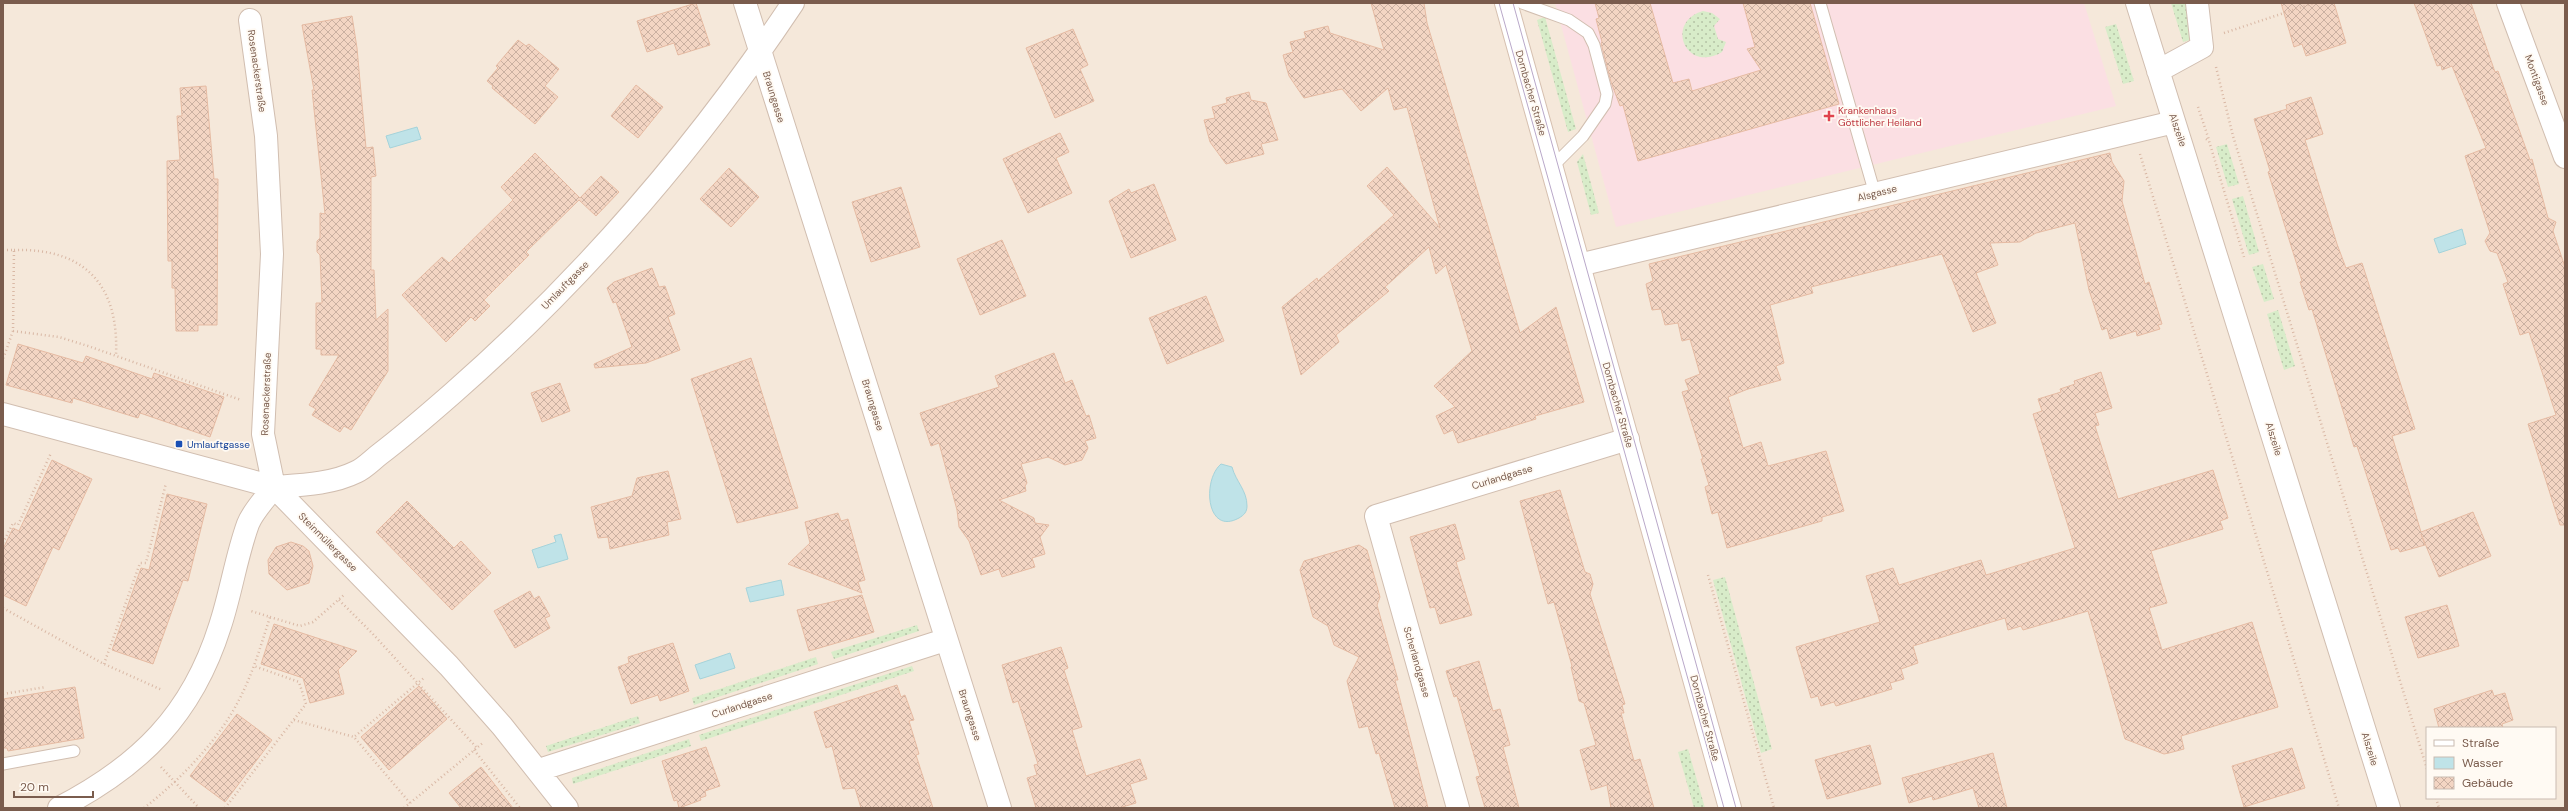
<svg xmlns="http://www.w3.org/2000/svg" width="2568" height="811" viewBox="0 0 2568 811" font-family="'DM Sans',sans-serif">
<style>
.residential{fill:#f5e8da;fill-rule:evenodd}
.medical{fill:#fbdfe3}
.grass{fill:url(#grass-dots)}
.water{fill:#bfe3e8;stroke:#a5d3da}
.building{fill:url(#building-cross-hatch);stroke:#e6bba3}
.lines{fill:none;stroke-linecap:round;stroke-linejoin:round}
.lane-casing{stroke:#d1beb0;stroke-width:13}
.street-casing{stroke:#d1beb0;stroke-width:24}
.secondary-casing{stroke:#d6c0b0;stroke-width:24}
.path{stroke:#d9b8a5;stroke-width:2.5;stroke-dasharray:1 3;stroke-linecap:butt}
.lane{stroke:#fff;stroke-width:11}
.street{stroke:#fff;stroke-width:22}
.secondary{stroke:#fff;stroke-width:22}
.tram{stroke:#b9a8c9;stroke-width:1}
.health-dot{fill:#e0444e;stroke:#fffaf3;stroke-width:1.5}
.transit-dot{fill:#1a4fb4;stroke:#fffaf3;stroke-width:1.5}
.labels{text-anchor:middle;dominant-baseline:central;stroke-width:3.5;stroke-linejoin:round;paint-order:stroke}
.street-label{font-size:10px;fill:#7a5c4d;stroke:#fffaf3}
.health-label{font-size:10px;fill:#be3a42;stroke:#fffaf3;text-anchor:start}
.transit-label{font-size:10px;fill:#164399;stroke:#fffaf3;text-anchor:start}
</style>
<defs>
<pattern id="grass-dots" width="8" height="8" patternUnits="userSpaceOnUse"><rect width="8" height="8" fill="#d8ecc9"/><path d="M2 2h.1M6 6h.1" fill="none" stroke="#b4c2a5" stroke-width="1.8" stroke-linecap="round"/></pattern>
<pattern id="building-cross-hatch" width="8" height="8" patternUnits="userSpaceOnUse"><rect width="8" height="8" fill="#f3d5c3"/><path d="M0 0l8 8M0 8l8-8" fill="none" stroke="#cab0a1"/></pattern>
</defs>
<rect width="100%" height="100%" fill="#fdf6ec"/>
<path class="residential" d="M3,3H2565V808H3ZM2427,728H2555V798H2427Z"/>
<path class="medical" d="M1555,3H2084L2116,106L1616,227Z"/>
<path class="grass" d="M2171,3H2190L2193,39L2183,42Z
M1703,11L1712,13L1720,19L1714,26L1718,39L1726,42L1722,52C1686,74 1664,22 1703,11Z
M1545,17L1576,129L1568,132L1537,20Z
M2116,24L2134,81L2123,84L2105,27Z
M2227,144L2239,184L2228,187L2216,147Z
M1583,154L1599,213L1591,215L1577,162Z
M2243,196L2259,252L2249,255L2232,199Z
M2263,264L2274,299L2264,302L2252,267Z
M2278,310L2295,366L2284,370L2267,314Z
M1725,577L1772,749L1761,753L1713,580Z
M917,625L919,631L834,659L831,652Z
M816,657L818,664L694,705L692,698Z
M912,666L914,671L701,741L699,735Z
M638,716L640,723L548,752L546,746Z
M689,739L691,746L573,784L572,778Z
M1688,749L1705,808H1694L1678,752Z"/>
<path class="water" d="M417,127L421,139L390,148L386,136Z
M2462,229L2466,244L2439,253L2434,239Z
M1221,464L1232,467C1236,482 1247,490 1247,506C1247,512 1244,515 1239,518C1206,536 1202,480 1221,464Z
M561,534L568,559L538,568L532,550L556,542L554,536Z
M781,580L784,595L750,602L746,588Z
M730,653L735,668L700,679L695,665Z"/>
<path class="building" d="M696,3L710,45L678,55L674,43L647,52L637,21Z
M1371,3H1424L1427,23L1520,333L1556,307L1584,402L1535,416L1536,419L1458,443L1453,430L1444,434L1436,416L1455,407L1434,386L1472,351L1446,265L1436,274L1429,247L1385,287L1389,291L1336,335L1339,342L1301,375L1282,307L1317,278L1318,281L1394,215L1367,186L1387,167L1440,228L1407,107L1394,110L1388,88L1361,111L1342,89L1304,98L1289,76L1283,55L1293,52L1290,42L1306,38L1304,32L1328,26L1330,33L1384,50Z
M1595,3H1650L1673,83L1689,79L1692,91L1761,70L1747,49L1755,47L1743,3H1810L1839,104L1638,161L1623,105L1620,106L1611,82L1601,43L1602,42L1596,19L1599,18Z
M2281,3H2334L2346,43L2306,56L2302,44L2294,47Z
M2414,3H2471L2495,72L2498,71L2530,160L2532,159L2548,218L2556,222L2553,231L2565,267V525H2560L2528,424L2556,415L2529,332L2520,335L2503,284L2508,282L2497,253L2490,251L2485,241L2490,233L2465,156L2486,148L2452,66L2442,70L2441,65L2437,66Z
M352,16L357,48L366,148L373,147L376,176L371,177V270H374L376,320L388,309V371L351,430L344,426L340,432L312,415L316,409L309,405L339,355H321V349H316V303H322L320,255L317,252V241L320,238V213L325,214L312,90H314L302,25Z
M1073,29L1088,65L1080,69L1094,101L1055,118L1026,48Z
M518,40L526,46L529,44L559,69L545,86L558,97L535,124L492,88L493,86L487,81L498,68L496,66Z
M636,85L663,107L638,138L611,116Z
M206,86L214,179H218L217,325H198V331H176L175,288H172V261H168L167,161L180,160L177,116H182L180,88Z
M1249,92L1251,100L1266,103L1278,140L1261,144L1264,154L1226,164L1210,142L1204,120L1215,118L1212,107L1227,103L1226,98Z
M2311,97L2323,134L2305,140L2337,244L2346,268L2362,263L2415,429L2392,436L2421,532L2473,512L2491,556L2439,577L2421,534L2425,545L2400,552L2398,548L2391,550L2357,446L2354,447L2312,309L2309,310L2300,282L2302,281L2268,172L2270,171L2254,119L2287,109L2286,105Z
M1060,133L1069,152L1056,158L1072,193L1028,213L1003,159Z
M535,153L580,198L601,176L619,192L596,216L579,200L526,252L529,255L484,300L490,306L475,321L471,317L446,342L402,295L442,257L449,263L513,200L501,187Z
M2110,153L2112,162L2124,181L2122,201L2145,284L2149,282L2162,324L2158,325L2160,329L2137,336L2136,331L2110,339L2107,328L2102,330L2089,290L2075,223L2036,233L2020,242L1990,243L1998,265L1976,273L1996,323L1973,332L1942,254L1811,287L1813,293L1770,305L1784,363L1776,366L1781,380L1748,389L1728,397L1743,448L1761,442L1768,466L1826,451L1844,511L1822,517V521L1727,548L1718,512L1712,514L1705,487L1709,485L1701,459H1703L1682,392L1689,390L1685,380L1700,374L1690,339L1682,341L1678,323L1665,325L1661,309L1652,310L1646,284L1653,281L1649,264Z
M729,168L759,197L731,227L700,199Z
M1154,184L1176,240L1131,258L1109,201L1129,189L1131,193Z
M901,187L920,247L871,262L852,202Z
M1002,240L1026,296L980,315L957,259Z
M652,268L659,287L665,286L675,314L668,317L680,350L646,363L595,368L594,364L632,347L616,302L613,303L607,288L614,282Z
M1206,296L1224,341L1167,364L1149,318Z
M18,344L83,363L86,356L152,379L154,373L224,397L210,437L140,413L138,418L73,398L72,403L6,385Z
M1054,353L1065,383L1072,380L1086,416L1089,415L1096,438L1085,441L1088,448L1082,460L1065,465L1048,457L1021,464L1027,483L1025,486L1026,491L999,500L1034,518L1035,523L1049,525L1040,537L1045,554L1032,558L1035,567L1002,577L999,569L981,575L969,541L959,527L957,510L939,443L931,446L920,413L999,387L995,376Z
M751,358L798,508L737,523L691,379Z
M2101,372L2112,408L2095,413L2099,425L2095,426L2118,499L2213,470L2228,518L2220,521L2223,529L2151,551L2167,603L2149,608L2162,650L2252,622L2278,707L2181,736L2184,749L2169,753L2164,754L2125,739L2088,611L2023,630L2021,626L2008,630L2005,618L1913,646L1918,663L1901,669L1904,679L1890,683L1892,689L1836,706L1834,702L1821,706L1818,696L1811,698L1796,647L1880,622L1866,576L1893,568L1899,585L1981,560L1986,575L2075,548L2033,414L2042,411L2038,399L2061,392L2060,389L2075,384L2074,381Z
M560,383L570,411L542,422L531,393Z
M52,460L92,479L59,550L53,547L26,606L3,595V549L13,528L19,531Z
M668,471L681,519L667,522L669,535L610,549L608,537L598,538L591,507L632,496L637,478Z
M1560,490L1585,572L1590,574L1593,584L1590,594L1625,704L1622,705L1624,713H1621L1634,761L1640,759L1654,808H1611L1607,785L1591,790L1584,764L1580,750L1596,745L1584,703L1579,701L1571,667L1572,666L1554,602L1548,604L1520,501Z
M167,494L207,504L188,581L183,580L153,664L112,650L141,568L149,570Z
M407,501L454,548L461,541L491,573L452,610L376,532Z
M838,513L841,521L848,519L865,580L858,582L862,593L788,564L810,543L805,522Z
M1455,524L1465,559L1456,562L1472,615L1440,624L1435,607L1430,608L1410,537Z
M291,542L303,546L309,551L313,566L309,583L287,590L269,574L268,560L276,547Z
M1359,545L1367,550L1380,597L1377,605L1398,680H1395L1428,808H1395L1379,753L1376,754L1368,726L1359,728L1347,681L1359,657L1334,645L1328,626L1313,617L1300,570L1304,561Z
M530,591L534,599L539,596L550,616L545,618L550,628L515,648L494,611Z
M862,595L874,632L809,651L797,610Z
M2447,605L2459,646L2418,658L2405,617Z
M274,624L357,651L338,670L344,694L310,703L303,678L261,664Z
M673,643L689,691L660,701L658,695L631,704L618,667L629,663L628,657Z
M1061,647L1068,668L1064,670L1082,727L1072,730L1086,776L1140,759L1147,779L1130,784L1136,803L1119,808H1036L1027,778L1037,775L1034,765L1038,764L1018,701L1013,703L1002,665Z
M1479,661L1493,711L1500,709L1510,745L1503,747L1519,808H1485L1476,777L1480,776L1457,696L1454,697L1446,671Z
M897,685L901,697L905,695L914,720L909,721L919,754L916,755L933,808H861L855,788L843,789L832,746L826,748L814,712Z
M419,686L447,719L389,770L361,737Z
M75,687L84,738L8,751L7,748H3V699Z
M2492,690L2494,696L2505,693L2513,720L2502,724L2503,728H2439L2434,709Z
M237,714L272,740L225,802L190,776Z
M1870,745L1881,784L1827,799L1815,760Z
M706,747L720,786L705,791L706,796L700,798L701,800L679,808L677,800L674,801L662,761Z
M2292,748L2305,788L2244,807L2232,766Z
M1993,753L2007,808H1979L1973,788L1933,800L1932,796L1909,803L1902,778Z
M481,767L513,808H461L449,793Z"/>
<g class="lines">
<defs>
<path id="lane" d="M1522,3L1569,20L1588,33L1594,45L1607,94L1605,104L1583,136L1552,167
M1820,3L1875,194
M3,764L74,751"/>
<path id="street" d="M745,3L1000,808
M2137,3L2389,808
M2508,3L2565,157
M2158,71L2202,47L2197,3
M1579,265L2174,122
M3,414L274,487L449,666L502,726L567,808
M274,487C301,485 332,484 356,472C365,468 372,460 380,454C405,435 429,414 453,393C583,279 697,147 793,3
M539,770L945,640
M59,808C140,766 192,715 220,626C231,593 236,557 248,524C253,511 266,498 274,487L263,434L272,254L266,136L250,20
M1458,808L1376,516L1628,439"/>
<path id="secondary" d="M1506,3L1730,808"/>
</defs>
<use href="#lane" class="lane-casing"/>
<use href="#street" class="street-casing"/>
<use href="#secondary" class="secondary-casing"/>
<path class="path" d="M2224,33L2314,3
M2216,67L2233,136L2427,769
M2198,107L2209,140
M2206,139L2209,141L2244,257
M2140,154L2339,808
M3,250H14L13,331L3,359
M14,250C85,248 119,285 116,355
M13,331L59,337L88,346L241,400
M3,543L13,523L18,525L51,453
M1708,575L1774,808
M339,600L372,633L477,748
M3,608L102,663L162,690
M270,617L300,626L313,622L345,594
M104,664L140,563H146L166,483
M3,694L46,687
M294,720L354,737
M474,750L520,808
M161,767L199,808
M2436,798L2439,808
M410,803L354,737L425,677
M144,808C180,780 218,741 239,700C253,673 261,645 270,617L251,611
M225,808L306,704L299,682L254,666
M404,808L484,742"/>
<use href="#lane" class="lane"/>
<use href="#street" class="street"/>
<use href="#secondary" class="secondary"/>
<path class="tram" d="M1499,3L1724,808
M1513,3L1736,808"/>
</g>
<path class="health-dot" d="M1827 110h4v4h4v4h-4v4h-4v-4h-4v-4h4z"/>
<rect class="transit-dot" x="175" y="440" width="8" height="8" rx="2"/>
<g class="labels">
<g class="street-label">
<text transform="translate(257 71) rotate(82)">Rosenackerstraße</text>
<text transform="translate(2537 80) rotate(70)">Montigasse</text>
<text transform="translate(1531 93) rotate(74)">Dornbacher Straße</text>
<text transform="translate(774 97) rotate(73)">Braungasse</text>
<text transform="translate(2178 130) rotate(71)">Alszeile</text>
<text transform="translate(1877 193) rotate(-14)">Alsgasse</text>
<text transform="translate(565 285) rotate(-46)">Umlauftgasse</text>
<text transform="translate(266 394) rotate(-88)">Rosenackerstraße</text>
<text transform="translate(873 405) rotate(73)">Braungasse</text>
<text transform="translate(1618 405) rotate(74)">Dornbacher Straße</text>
<text transform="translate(2274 439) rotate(73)">Alszeile</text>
<text transform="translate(1502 477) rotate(-17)">Curlandgasse</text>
<text transform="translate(328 542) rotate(45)">Steinmüllergasse</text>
<text transform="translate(1417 662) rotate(74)">Scherlandgasse</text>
<text transform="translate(742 705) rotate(-18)">Curlandgasse</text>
<text transform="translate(970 715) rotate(72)">Braungasse</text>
<text transform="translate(1705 718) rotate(75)">Dornbacher Straße</text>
<text transform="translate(2370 749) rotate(73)">Alszeile</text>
</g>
<g class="health-label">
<text x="1838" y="110">Krankenhaus<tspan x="1838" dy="12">Göttlicher Heiland</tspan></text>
</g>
<g class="transit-label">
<text x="187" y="444">Umlauftgasse</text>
</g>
</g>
<rect width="2568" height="811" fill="none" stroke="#7a5c4d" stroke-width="8"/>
<rect x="2426" y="727" width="130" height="72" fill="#fffaf3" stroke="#cabbb1"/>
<rect x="2434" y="740" width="20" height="6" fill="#ffffff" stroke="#cabbb1"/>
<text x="2462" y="747" font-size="12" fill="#7a5c4d">Straße</text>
<rect x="2434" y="757" width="20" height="12" fill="#bfe3e8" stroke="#cabbb1"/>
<text x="2462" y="767" font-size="12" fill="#7a5c4d">Wasser</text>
<rect x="2434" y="777" width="20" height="12" fill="url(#building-cross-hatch)" stroke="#cabbb1"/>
<text x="2462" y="787" font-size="12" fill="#7a5c4d">Gebäude</text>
<path d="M14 791v6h79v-6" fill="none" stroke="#7a5c4d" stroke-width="2"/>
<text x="20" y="791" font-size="12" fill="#7a5c4d" stroke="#fffaf3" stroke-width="3" paint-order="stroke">20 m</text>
</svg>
